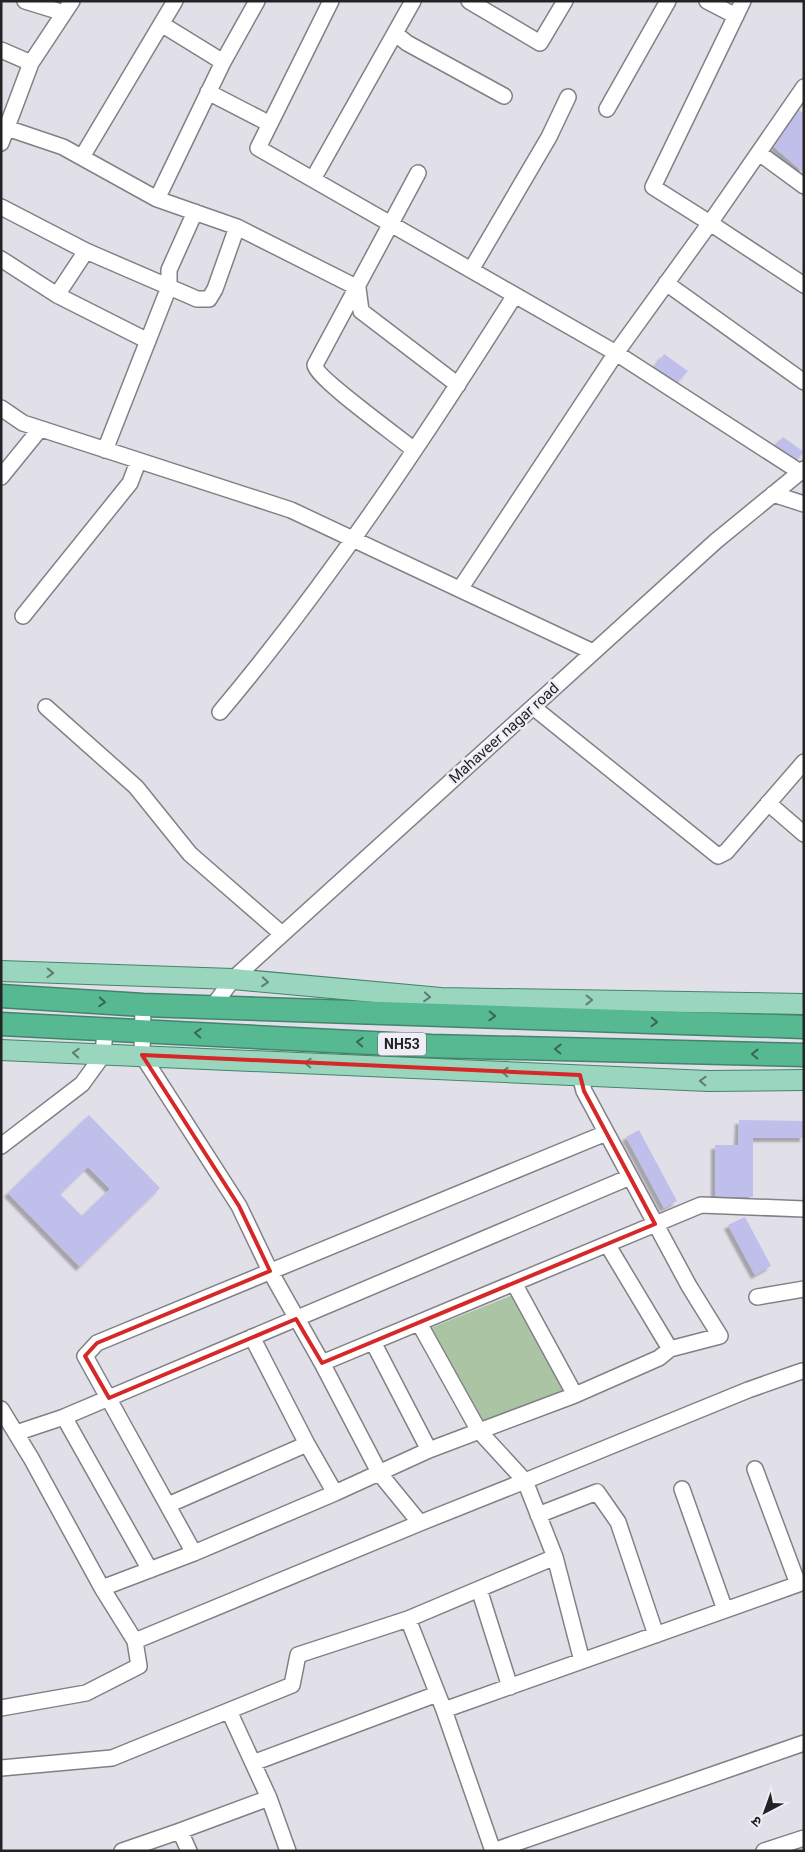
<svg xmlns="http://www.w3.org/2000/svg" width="805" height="1852" viewBox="0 0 805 1852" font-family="Roboto,'Noto Sans Devanagari',sans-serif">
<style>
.green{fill:#abc5a4}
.building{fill:#c0beea;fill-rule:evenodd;filter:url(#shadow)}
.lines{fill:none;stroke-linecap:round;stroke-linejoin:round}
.minor-casing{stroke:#818087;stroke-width:18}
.major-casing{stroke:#44846c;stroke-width:22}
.highway-casing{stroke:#44846c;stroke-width:25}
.minor{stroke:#fff;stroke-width:15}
.major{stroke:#9ad5be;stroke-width:20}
.highway{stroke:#56b992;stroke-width:22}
.oneway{stroke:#5e7c72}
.oneway2{stroke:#3a6657}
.marked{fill:none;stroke:#d62828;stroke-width:4;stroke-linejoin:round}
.labels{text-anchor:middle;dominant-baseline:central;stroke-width:5;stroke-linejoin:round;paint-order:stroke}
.shield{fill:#eeeef6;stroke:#606064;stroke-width:1}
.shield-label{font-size:14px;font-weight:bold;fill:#232326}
.street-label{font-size:15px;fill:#232326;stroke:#eeeef6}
</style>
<defs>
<filter id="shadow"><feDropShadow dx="-4" dy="4" stdDeviation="1" flood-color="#0004"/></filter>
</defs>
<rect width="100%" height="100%" fill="#e1e0e8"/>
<path class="green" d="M515,1294L566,1393L479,1430L428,1329Z"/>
<path class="building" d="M799,110L804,114V173L774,147Z
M664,354L688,371L678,382L655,367Z
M783,437L804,452L797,459L775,445Z
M89,1115L160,1188L80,1267L8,1193ZM88,1167L110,1189L82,1216L60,1194Z
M739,1120L804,1121V1138H753V1197L715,1196V1145H738Z
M639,1130L677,1201L664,1208L626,1137Z
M745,1217L771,1266L755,1275L728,1225Z"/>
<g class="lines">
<defs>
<path id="minor" d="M25,1L64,13
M331,1L258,148L616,353L460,589
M469,1L540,43L565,1
M707,1L736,16
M743,1L653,187L710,223L616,353L800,472
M163,25L223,62
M396,34L407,43L504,96
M1,50L31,63L72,1
M804,87L710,223L804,285
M208,92L270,124
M607,109L668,1
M1,126L63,147L157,199L237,227L358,288L361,311L458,385
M1,143L31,63
M759,153L804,186
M82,157L175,1
M313,179L413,1
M157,199L223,62L257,1
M1,207L86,251L197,299H209L215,289L237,227
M1,259L57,295L148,341
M471,270L549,137L568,97
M666,283L804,382
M57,295L86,251
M1,408L23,423L291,510L593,652
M105,450L169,287V270L195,212
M414,450C399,437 316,378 315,365L418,173
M1,477L40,429
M773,494L804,504
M23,616L130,483L138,462
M46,707L136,787L190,854L282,934
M533,707L718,856L726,852L804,762
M220,712C330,581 424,439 515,295
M768,803L804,834
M143,1005L142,1055L239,1206L270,1271L322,1363L380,1474L420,1523L525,1481L555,1557L408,1619
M213,1006L233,979L716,541L804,469
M1,1146L82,1084L103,1055L105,1030
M607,1244L670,1349
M514,1283L575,1395
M757,1297L804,1289
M419,1323L479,1431L525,1481L748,1390L802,1371
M252,1337L307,1444L335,1493
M373,1342L429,1450
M322,1363L701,1205L804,1209
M1,1409L31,1458L102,1588L135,1641L139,1666L86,1693L1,1708
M64,1417L150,1570
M16,1433L64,1417L630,1177
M755,1469L798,1584
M682,1489L725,1610
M168,1505L307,1444
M538,1515L597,1492L618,1522L656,1635
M194,1553L85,1356L97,1343L606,1133
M555,1557L582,1661
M102,1588L194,1553L335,1493L429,1450L575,1395L659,1358L670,1349L720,1336L689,1286L584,1091L580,1075
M479,1589L510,1687
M135,1641L420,1523
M253,1763L437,1694
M1,1768L112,1758L292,1685L298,1655L408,1619L444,1710
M269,1798L288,1851
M122,1851L180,1831
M189,1851L180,1831L269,1798L229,1711
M493,1851L444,1710L804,1582
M493,1851L804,1743
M764,1851L804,1838"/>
<path id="major" d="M1,971L233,979L441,998L804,1004
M1,1050L708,1081L804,1080"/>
<path id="highway" d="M1,996L143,1005L804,1027
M1,1024L431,1046L804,1055"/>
</defs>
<use href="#minor" class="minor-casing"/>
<use href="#major" class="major-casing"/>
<use href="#highway" class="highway-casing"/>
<use href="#minor" class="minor"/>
<use href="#major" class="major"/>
<use href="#highway" class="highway"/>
</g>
<defs><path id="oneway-chevron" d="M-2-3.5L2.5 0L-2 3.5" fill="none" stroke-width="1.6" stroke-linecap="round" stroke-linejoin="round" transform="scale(1.25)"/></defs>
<g class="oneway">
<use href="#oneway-chevron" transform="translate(50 973) rotate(2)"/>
<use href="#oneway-chevron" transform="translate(265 982) rotate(5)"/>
<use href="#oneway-chevron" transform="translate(427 997) rotate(5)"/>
<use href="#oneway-chevron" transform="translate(589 1000) rotate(1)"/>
<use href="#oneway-chevron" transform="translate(76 1053) rotate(-177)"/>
<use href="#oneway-chevron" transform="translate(308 1063) rotate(-177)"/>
<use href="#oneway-chevron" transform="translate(505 1072) rotate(-177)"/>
<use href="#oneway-chevron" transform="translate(703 1081) rotate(-178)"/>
</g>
<g class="oneway2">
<use href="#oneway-chevron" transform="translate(102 1002) rotate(4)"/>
<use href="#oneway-chevron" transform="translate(492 1016) rotate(2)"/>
<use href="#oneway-chevron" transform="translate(654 1022) rotate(2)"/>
<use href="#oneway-chevron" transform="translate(198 1033) rotate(-177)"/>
<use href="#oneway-chevron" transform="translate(360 1042) rotate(-177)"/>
<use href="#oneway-chevron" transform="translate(558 1049) rotate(-179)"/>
<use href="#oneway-chevron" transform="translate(755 1054) rotate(-179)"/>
</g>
<path class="marked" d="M142,1055L580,1075L584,1091L655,1224L322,1363L296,1319L109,1398L85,1356L97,1343L270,1271L239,1206Z"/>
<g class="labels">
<rect class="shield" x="378" y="1032.5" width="48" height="23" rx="4"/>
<g class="shield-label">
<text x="402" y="1044">NH53</text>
</g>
<g class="street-label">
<text transform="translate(504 733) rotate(-42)">Mahaveer nagar road</text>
</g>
</g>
<rect width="805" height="1852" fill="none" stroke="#232326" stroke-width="5"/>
<g transform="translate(765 1812) rotate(221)" stroke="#eeeef6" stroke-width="4" paint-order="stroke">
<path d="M0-4L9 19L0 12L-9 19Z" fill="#232326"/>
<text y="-8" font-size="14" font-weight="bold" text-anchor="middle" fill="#232326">उ</text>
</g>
</svg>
